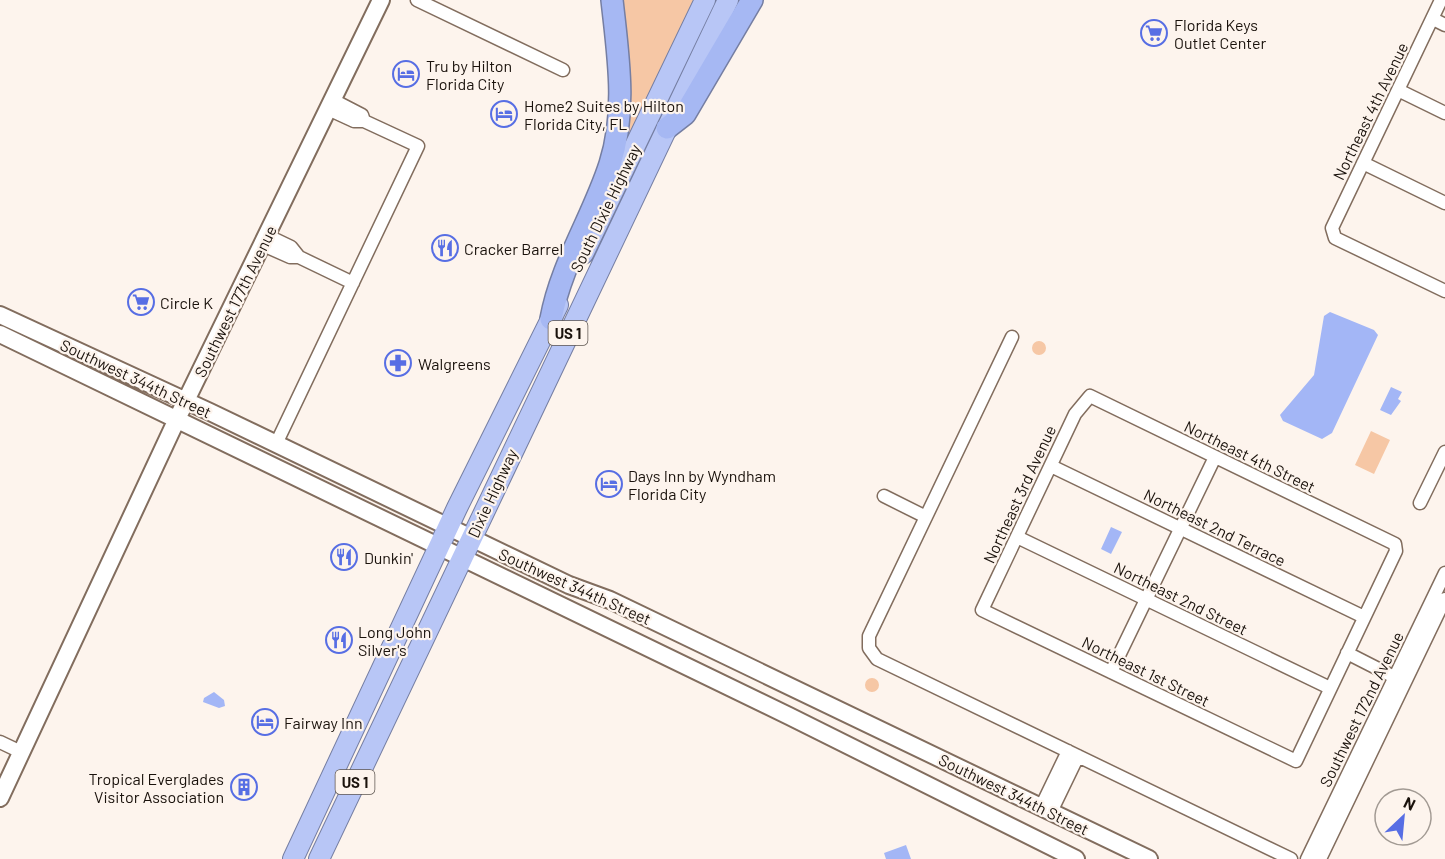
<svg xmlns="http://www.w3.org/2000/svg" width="1445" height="859" viewBox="0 0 1445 859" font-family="Barlow,sans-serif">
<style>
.green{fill:#f6c7a5}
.water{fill:#a3b6f6}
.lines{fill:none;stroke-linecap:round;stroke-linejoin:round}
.minor-casing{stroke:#826d5e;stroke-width:15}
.secondary-casing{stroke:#826d5e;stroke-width:20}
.trunk-casing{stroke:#757ea2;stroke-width:22}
.motorway-casing{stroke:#757ea2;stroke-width:24}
.minor{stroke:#fff;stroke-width:12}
.secondary{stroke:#fff;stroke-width:16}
.trunk{stroke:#b8c6f6;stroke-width:20}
.motorway{stroke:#a6b8f3;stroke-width:21}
.labels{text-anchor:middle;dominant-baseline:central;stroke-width:4.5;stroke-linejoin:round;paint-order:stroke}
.shield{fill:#fdf4ed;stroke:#5e5650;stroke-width:1.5}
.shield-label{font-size:15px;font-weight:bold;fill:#1a120c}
.poi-label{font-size:16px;fill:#1a120c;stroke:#fdf4ed;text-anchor:start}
.street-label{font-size:16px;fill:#1a120c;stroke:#fdf4ed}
</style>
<rect width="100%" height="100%" fill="#fdf4ed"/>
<path class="green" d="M616,0H696L625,151Z
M1032 348a7 7 0 1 1 14 0a7 7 0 1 1-14 0Z
M1371,431L1390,440L1374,474L1355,465Z
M865 685a7 7 0 1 1 14 0a7 7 0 1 1-14 0Z"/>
<path class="water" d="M1330,312L1374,330L1378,335L1332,433L1322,439L1283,421L1280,415L1314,375L1324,316Z
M1391,387L1402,392L1398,399L1401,401L1391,415L1380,410Z
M1111,527L1122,532L1111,554L1101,549Z
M214,692L224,700L225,706L219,708L203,702L204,698Z
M906,845L911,859H886L884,853Z"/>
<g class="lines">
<defs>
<path id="minor" d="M417,0L563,70
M1441,0L1332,228L1335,238L1445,291
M1433,19L1445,25
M1398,90L1445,113
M333,100L362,115L364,121
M1363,163L1445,203
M268,236L291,247L299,257L353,283
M263,245L290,257H299
M1012,337L869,636V648L877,659L1291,859
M1090,396L1395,544L1396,551L1296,761L982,610L1075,414Z
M276,444L418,146L364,121H354L328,109
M1051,466L1364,617
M884,496L926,517
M1420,503L1445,452
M1017,537L1330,688
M1347,653L1402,681
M1111,672L1215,457
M0,742L21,752
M1041,807L1068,751
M1051,812L1078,756
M1307,859L1445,573
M1320,859L1445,599"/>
<path id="secondary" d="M0,315L210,412L569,585L610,600L1149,859
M0,334L789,716L1076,859
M0,798L177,419L381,0"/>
<path id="trunk" d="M583,254L705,0
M293,859L457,508L558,305
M319,859L728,0"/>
<path id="motorway" d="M667,128L685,114L752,0
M551,319C561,264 593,217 610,164C627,110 618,55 612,0"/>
</defs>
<use href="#minor" class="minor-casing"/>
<use href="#secondary" class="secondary-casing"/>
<use href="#trunk" class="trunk-casing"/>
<use href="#motorway" class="motorway-casing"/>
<use href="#minor" class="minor"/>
<use href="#secondary" class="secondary"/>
<use href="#trunk" class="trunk"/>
<use href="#motorway" class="motorway"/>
</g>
<defs>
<symbol id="supermarket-ring" viewBox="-11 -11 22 22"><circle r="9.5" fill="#fdf4ed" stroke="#576ee4" stroke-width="1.5"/><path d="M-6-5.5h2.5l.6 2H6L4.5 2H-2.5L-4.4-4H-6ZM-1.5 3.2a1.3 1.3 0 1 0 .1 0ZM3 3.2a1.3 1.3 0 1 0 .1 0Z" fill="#576ee4"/></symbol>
<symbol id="hotel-ring" viewBox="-11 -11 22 22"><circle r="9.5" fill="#fdf4ed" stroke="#576ee4" stroke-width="1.5"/><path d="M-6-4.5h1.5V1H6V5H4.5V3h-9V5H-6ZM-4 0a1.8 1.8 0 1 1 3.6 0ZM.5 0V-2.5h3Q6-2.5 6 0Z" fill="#576ee4"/></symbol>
<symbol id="restaurant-ring" viewBox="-11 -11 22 22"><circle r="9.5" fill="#fdf4ed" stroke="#576ee4" stroke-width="1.5"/><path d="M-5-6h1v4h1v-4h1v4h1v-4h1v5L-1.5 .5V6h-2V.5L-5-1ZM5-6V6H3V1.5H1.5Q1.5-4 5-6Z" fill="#576ee4"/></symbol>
<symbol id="pharmacy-ring" viewBox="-11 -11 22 22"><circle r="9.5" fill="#fdf4ed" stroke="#576ee4" stroke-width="1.5"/><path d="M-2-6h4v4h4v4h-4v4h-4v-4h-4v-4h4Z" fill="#576ee4"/></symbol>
<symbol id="building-ring" viewBox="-11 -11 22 22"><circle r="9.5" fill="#fdf4ed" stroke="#576ee4" stroke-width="1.5"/><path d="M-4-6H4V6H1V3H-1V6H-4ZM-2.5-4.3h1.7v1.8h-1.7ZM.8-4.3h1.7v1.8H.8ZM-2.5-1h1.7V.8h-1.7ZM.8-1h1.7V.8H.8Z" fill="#576ee4"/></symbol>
</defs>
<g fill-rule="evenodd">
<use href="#supermarket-ring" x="1139" y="18" width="30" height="30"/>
<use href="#hotel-ring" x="391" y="59" width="30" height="30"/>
<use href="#hotel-ring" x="489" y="99" width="30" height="30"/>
<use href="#restaurant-ring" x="430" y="233" width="30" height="30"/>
<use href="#supermarket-ring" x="126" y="287" width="30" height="30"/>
<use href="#pharmacy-ring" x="383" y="348" width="30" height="30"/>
<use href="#hotel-ring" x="594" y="469" width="30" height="30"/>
<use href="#restaurant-ring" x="329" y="542" width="30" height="30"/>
<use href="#restaurant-ring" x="324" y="625" width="30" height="30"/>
<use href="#hotel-ring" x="250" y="707" width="30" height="30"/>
<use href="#building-ring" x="229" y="772" width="30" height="30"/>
</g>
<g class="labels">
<g class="shield">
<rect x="548.5" y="321" width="39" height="24" rx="4.5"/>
<rect x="335.5" y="770" width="39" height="24" rx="4.5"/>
</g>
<g class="shield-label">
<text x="568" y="333">US 1</text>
<text x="355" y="782">US 1</text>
</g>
<g class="poi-label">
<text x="1174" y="24">Florida Keys<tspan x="1174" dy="18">Outlet Center</tspan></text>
<text x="426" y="65">Tru by Hilton<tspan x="426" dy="18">Florida City</tspan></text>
<text x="524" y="105">Home2 Suites by Hilton<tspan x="524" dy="18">Florida City, FL</tspan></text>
<text x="464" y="248">Cracker Barrel</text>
<text x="160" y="302">Circle K</text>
<text x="418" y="363">Walgreens</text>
<text x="628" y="475">Days Inn by Wyndham<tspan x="628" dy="18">Florida City</tspan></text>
<text x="364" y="557">Dunkin'</text>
<text x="358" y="631">Long John<tspan x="358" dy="18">Silver's</tspan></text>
<text x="284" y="722">Fairway Inn</text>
<text x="224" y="778" text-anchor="end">Tropical Everglades<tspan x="224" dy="18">Visitor Association</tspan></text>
</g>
<g class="street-label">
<text transform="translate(1370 111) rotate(-64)">Northeast 4th Avenue</text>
<text transform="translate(605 208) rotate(-64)">South Dixie Highway</text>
<text transform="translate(235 301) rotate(-64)">Southwest 177th Avenue</text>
<text transform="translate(136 378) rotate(25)">Southwest 344th Street</text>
<text transform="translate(1250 456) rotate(26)">Northeast 4th Street</text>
<text transform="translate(492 493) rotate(-65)">Dixie Highway</text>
<text transform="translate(1019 494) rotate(-65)">Northeast 3rd Avenue</text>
<text transform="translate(1215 527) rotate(26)">Northeast 2nd Terrace</text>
<text transform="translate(575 586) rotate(24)">Southwest 344th Street</text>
<text transform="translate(1181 598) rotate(26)">Northeast 2nd Street</text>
<text transform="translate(1146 671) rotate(26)">Northeast 1st Street</text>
<text transform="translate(1361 709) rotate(-64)">Southwest 172nd Avenue</text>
<text transform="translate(1014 794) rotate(26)">Southwest 344th Street</text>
</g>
</g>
<g transform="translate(1403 817) rotate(26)"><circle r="28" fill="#fdf4ed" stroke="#a29a93" stroke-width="1.5"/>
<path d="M0-4.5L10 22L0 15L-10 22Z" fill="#576ee4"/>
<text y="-9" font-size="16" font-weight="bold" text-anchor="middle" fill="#1a120c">N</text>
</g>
</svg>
